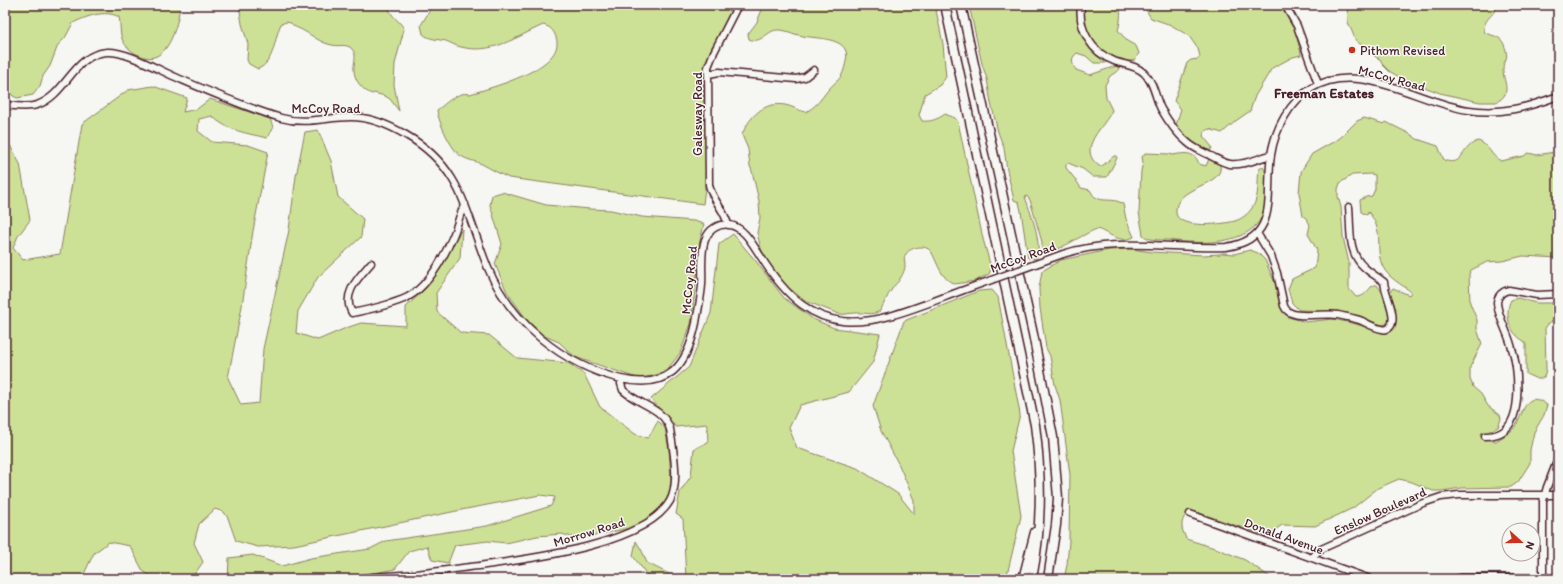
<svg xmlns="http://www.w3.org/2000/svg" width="1563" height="584" viewBox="0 0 1563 584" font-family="Itim,sans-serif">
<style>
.green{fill:#cde196;stroke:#8c8060}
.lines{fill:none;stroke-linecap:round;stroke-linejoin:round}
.minor-casing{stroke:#4a1f2b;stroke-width:9}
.highway-casing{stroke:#4a1f2b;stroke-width:11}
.minor{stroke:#f6f6f2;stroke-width:6}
.highway{stroke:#f6f6f2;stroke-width:8}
.minor-bridge-casing{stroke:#4a1f2b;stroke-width:9;stroke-linecap:butt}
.minor-bridge{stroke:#f6f6f2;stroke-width:6}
.poi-dot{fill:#c8321e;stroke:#f6f6f2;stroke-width:1.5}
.labels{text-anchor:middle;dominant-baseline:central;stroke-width:3;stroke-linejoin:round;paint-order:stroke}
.poi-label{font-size:13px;fill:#4a1f2b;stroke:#f6f6f2;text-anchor:start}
.street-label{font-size:13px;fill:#4a1f2b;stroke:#f6f6f2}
.neighbourhood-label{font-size:14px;font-weight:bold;fill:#4a1f2b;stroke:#f6f6f2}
</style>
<rect width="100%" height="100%" fill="#f6f6f2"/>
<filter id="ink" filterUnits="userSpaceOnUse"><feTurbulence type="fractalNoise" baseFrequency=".025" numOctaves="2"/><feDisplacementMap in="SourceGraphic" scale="8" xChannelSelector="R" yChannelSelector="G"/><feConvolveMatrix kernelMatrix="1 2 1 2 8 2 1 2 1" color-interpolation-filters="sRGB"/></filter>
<g filter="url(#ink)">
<path class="green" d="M5,5H180C178,25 167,69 139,55C133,53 126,47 123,41C119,33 121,25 119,17C105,9 85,17 73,23L65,38L58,45L50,66L43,76L40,86L33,95L17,98L13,96L5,87Z
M239,5H388C390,17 399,19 404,29L395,64L394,85L399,111L390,99L385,96L374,93L372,94C363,91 354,80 354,70C353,63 358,55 352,49C347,43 339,47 332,45C321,43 313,36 304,31C299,28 295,28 291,23L286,22L281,24C274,38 275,62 258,69L249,64L247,60L248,44L242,24Z
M433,5H734L727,23L712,47L703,78L706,164L705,188L703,204L509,178C500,174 491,169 482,164C475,161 467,160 461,156C452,151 438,121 437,110C447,103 457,91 470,94C490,88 567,68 556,37C553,30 551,27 543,25C516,37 492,55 461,47C456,46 451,43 446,41C438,39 430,40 423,34L421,25Z
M764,5H935L943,44L946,77L940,85L925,94L919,115L922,121C931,122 938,119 945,114L955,118L958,122L983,239L990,264L991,269L989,274L975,281L955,284C941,279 938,264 932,253C928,244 911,246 906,254C903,257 905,261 905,266C905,269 903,274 901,277C899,282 894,285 892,289C887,296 884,304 880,311C871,316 865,312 855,313C849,313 845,315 839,314L808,302L799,296L785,285L763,256L757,233L760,218L759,201L752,171L750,166L748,149L742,135C749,117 764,101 785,105C792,106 799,111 806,112C822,103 823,93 836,82C843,76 844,70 846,61C852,37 818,39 803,36C795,35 787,30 779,30C767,29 762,45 749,39L748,34L757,22Z
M969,5H1077C1076,20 1083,46 1096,55C1100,57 1104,58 1108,61L1106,63H1094L1086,56L1077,53C1070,58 1072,64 1076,70L1090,75L1116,66L1118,67L1119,70L1110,76L1105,85L1106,98L1112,110C1106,126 1075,148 1099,166H1102L1114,156H1116L1117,158L1107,177H1093L1083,169L1068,163L1066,164V168L1075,179L1081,188L1090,190C1092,192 1092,195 1095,197C1104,203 1113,197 1123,204L1126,219L1134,237C1120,244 1109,233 1097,229C1084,233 1056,254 1044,252L1042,250V242L1030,200L1027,196L1025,197L1026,200C1031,214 1043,244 1036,259L1028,258L1021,211L1019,202L1014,200L1007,170L1004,148L998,132L991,103L987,79L982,64Z
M1084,5H1121C1120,14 1121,22 1118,30L1127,41L1136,46L1139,53L1135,60C1118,65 1096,51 1088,36C1084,26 1084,15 1084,5Z
M1143,5H1280L1295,31L1301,53V55L1293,57L1272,68L1255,96L1250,111L1237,120L1222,133L1209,129L1205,131L1203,136L1212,147L1211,150C1196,151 1184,136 1176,125L1181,109L1174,101L1187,63L1191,60L1198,59L1200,56L1198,49L1189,36L1171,25L1151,18Z
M1347,5H1498C1494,16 1481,20 1485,33C1490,35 1499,36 1502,41C1505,45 1508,55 1506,59C1505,62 1503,64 1503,68C1502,80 1514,94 1496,102H1480L1440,93L1401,78L1389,71L1382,64L1381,60L1373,55L1369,50L1356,41L1348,22Z
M153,86L187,98L183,112L197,109L210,99L270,119L273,127L267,138C247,133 227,131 212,116L199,119L198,131L212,142L248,145L268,152L253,231L242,306L228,378L241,405L259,403L263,349L289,230L296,176L305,132L318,130L331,161L338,197L363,219L361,237L318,277L298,311L296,333L318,340L346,328L361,323L406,326V307L425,289L462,229L460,258L436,293L437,312L461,333L489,335L517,358L568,363L584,374L600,407L635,434L648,438L658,421L665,428L669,450L671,479L669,494L663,506L646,520L630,528L578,539L562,534L537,536L506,543L488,541L455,545L448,563L432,560L427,546L409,551L395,569L343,579H228L229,558L253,555L282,566L311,558L370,549L386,541L487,526L551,506L555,497L540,495L466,509L294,545L258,547L236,541L228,518L224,512L215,509L199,524L194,543L203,562L191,579H155L143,571L130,546L109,542L94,553L83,576V579H5V136L20,164L30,220L18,236L13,248L23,260L60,254L82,124L128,90Z
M1364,118L1384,124L1386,122L1410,134L1417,139L1438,146L1444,160C1464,168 1461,146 1478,141C1489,144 1491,157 1501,161L1524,156L1528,153L1537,155L1554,152L1558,153V258L1523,256L1502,261L1487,262L1471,270L1469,274L1470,303L1477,320V329L1482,344L1470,367V379L1473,387L1481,394L1488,406L1500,415L1501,419L1498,427L1483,434L1481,435L1482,439L1496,441C1502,437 1509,434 1514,428C1524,416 1524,387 1547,405L1544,415L1534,432L1530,450V463L1518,482L1511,487L1462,488L1441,491H1433L1412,482L1399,479L1378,488L1353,508L1315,526L1282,525L1269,534L1264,535L1196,512C1188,510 1181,518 1182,527C1182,531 1185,535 1186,539L1218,549L1245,560L1273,579H1064L1067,565L1069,541L1070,475L1060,400L1055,385L1050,356L1046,348L1040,308L1039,288L1042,271L1061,260L1109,250L1131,249L1152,252L1203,255L1220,254L1223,253L1234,254L1250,250L1258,253L1265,260L1275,283L1281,308L1288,317L1306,322L1333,319L1356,324L1380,332L1389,331L1394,326L1396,309L1391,296L1390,292L1393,288L1409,295L1411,292C1402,284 1389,279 1383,267C1374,249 1385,234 1370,214L1368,212L1367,215L1361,212L1360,200L1366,197L1372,196L1375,189V175L1371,174L1352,175L1340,183L1338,189V197L1341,207L1343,237L1349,263V289L1356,297C1365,297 1367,291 1373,285H1377C1384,294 1393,312 1388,323L1380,326L1335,311L1299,310L1292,303L1288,289L1292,279L1315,268L1317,250L1308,234L1310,225L1307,219L1303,216L1299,193L1301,172L1303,168L1312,154L1340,138L1357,121Z
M1145,153L1170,154L1173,155C1184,153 1195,151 1199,164L1206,166L1209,159L1220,165C1225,187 1173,185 1176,213C1178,230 1225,224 1235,221C1242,219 1249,213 1252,208C1260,196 1257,182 1259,169L1263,167C1268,173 1265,186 1266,194C1268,247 1205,245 1168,240C1161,240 1153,240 1147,238L1143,235L1139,212L1141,171L1143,162L1142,157Z
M502,192L546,205L590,209L611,210L642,217L694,221L704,224L697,254V274L691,324L680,353L667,370L659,374L640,379L575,357L559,342L540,334L527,320L507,292L495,264L502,244L490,205L492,195Z
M733,234L755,260L784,298L813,319L834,328L880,334L873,362L849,392L800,405L789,428L797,448L857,468L898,494L914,514V500L899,465L881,431L873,406L904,321L979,291L992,290L998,297L1020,414L1011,451L1021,516L1006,579H686L683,519L676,514L680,492L691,476L694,449L708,442L707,424L676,427L651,399L689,367L711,313L719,244Z
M1518,298L1536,303H1558V320L1550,322L1545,328L1546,369L1544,377L1541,379H1537L1526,374V344L1524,341C1509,333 1504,314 1511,300Z
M636,541L642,551L647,563L679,579H650L633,556Z"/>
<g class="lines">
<defs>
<path id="minor" d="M1081,5C1078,29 1091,52 1114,61C1124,65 1136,65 1144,73C1154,82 1155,97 1161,109C1168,121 1176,133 1187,142C1193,148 1203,152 1211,156C1217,159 1223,163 1230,164C1244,166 1258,158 1271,155
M1285,5L1297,26L1318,84
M709,74L719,72L796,79L805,77L814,70
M5,105C15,106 27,108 37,105C67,95 73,54 107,52C126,51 155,68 173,76C208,91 244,107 281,118C306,125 326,117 351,117C371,117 389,125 406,135C463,168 465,212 488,268C511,323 563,365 621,379C669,390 687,366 696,323C698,310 701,298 702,285C703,270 700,254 705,240C709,229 719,223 730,225C745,228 753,245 761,257C820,352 874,323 961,291
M728,225C725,210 712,200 709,185L708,67L714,52L738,5
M1257,233L1271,256L1277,273L1284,306C1290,322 1323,312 1338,315C1346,317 1354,318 1362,321C1368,324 1375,328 1382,329C1385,330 1388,329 1390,327C1398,317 1385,295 1384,282C1378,277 1370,273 1364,267C1347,252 1351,228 1349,207
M1063,254C1116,237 1171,249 1226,247C1281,239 1265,194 1271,155C1275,129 1289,102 1312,88C1359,59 1421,104 1469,110C1500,115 1529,107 1558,96
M371,263C359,277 341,294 352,313C367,310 394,304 408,297C429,285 444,257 453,236C458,225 459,214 465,204
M1485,436C1491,436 1497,435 1502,432C1524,419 1518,366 1511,345C1508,333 1497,314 1497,302C1498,295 1503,291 1509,290L1537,295L1558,294
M1190,514L1370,579
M1312,558L1319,550L1423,503L1441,497L1459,495H1558
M1543,578V501L1547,487L1558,459
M358,579C377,575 397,576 416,574C437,572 458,568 479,566C527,559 644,546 670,501C680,483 673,448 670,429C663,407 638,405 623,390L621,384V379
M1456,579L1461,578H1558"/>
<path id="highway" d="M945,5L1035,425C1042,477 1042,527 1032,579
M961,5L1033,334L1053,437L1058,498L1056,525L1048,579
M1023,579L1035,532"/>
</defs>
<use href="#minor" class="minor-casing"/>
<use href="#highway" class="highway-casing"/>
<use href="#minor" class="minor"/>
<use href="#highway" class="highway"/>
<defs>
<path id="minor-bridge" d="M961,291L1063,254"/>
</defs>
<use href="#minor-bridge" class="minor-bridge-casing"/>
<use href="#minor-bridge" class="minor-bridge"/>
</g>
</g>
<circle class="poi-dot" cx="1352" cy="50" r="4"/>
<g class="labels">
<g class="poi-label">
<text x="1360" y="50">Pithom Revised</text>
</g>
<g class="street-label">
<text transform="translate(1392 78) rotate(15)">McCoy Road</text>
<text x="326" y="108">McCoy Road</text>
<text transform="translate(697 114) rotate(-90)">Galesway Road</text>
<text transform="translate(1023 257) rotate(-20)">McCoy Road</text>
<text transform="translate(689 280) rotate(-84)">McCoy Road</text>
<text transform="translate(1380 511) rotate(-24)">Enslow Boulevard</text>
<text transform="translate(589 532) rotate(-17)">Morrow Road</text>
<text transform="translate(1284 536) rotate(20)">Donald Avenue</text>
</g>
<g class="neighbourhood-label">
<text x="1324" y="93">Freeman Estates</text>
</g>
</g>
<rect width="1563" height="584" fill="none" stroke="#f6f6f2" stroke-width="20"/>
<rect x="10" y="10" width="1543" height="564" fill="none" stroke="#4a1f2b" stroke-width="1.5" filter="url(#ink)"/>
<g transform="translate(1521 542) rotate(111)"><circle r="19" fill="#f6f6f2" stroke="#b1a0a2"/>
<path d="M0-3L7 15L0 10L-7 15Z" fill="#c8321e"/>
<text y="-6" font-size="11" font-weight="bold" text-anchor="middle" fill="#4a1f2b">N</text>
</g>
</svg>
